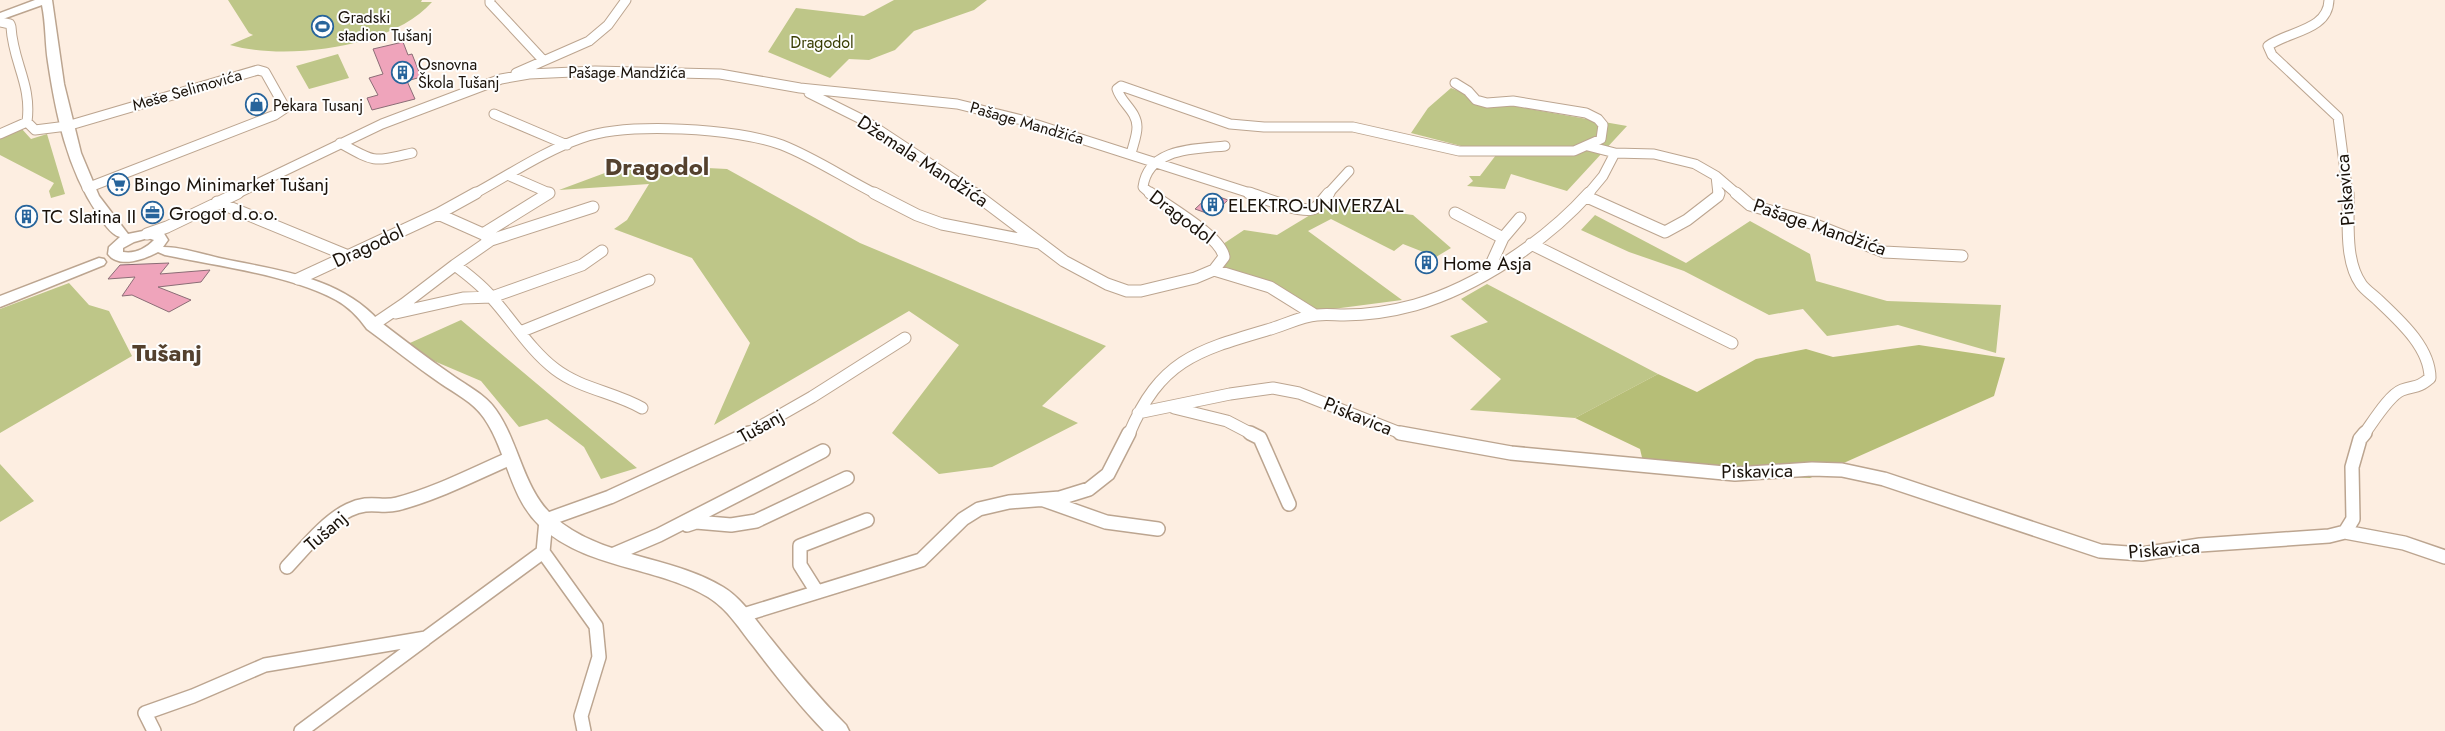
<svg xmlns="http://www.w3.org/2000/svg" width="2445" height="731" viewBox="0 0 2445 731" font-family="Jost,sans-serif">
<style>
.green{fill:#bec688}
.forest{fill:#b6be77}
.building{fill:#efa4bb;stroke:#8b6d76}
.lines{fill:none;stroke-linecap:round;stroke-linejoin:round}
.street-far2-casing{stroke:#bca590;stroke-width:11}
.street-far1-casing{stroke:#bca590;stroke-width:13}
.street-casing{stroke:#bca590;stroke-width:16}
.secondary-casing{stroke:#bca590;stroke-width:3}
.street-far2{stroke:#fff;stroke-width:9}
.street-far1{stroke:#fff;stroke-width:11}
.street{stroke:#fff;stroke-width:13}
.secondary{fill:#fff;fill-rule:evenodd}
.labels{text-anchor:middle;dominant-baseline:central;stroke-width:4;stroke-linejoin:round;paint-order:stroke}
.far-poi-label{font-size:16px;fill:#1a120a;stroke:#fefefe;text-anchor:start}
.far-park-label{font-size:16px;fill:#393d03;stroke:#fefefe}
.far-street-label{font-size:16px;fill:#1a120a;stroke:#fefefe}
.street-label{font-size:19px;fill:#1a120a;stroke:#fefefe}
.poi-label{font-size:19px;fill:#1a120a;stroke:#fefefe;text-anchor:start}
.district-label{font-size:24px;font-weight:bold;fill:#54412e;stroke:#fefefe}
</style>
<rect width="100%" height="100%" fill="#fdeee1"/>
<path class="green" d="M228,0H422L421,2H432C392,48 285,61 230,45L253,35L249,33Z
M894,0H987L974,10L914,31L895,50L869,60L849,59L830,78L768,52L796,8L864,16Z
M338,54L349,78L309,89L296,66Z
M1451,88L1484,101L1627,126L1567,191L1511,174L1505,189L1467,186L1473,181L1469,176H1480L1496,155L1411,133L1428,108Z
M21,128L31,139L47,134L65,194L51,198L49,191L54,183L0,155V138Z
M629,164L727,169L860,243L1106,346L1042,406L1078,423L992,467L939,474L892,433L959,345L909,311L714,425L750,343L692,258L614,229L627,220L649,184L559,190Z
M1330,203L1413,215L1451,248L1436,257L1403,244L1394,251L1331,219L1308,231L1402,300L1310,312L1270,287L1222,275L1223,244L1244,230L1277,235Z
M1595,215L1686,263L1750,221L1810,254L1816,281L1887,301L2001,305L1996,353L1898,325L1827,336L1803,309L1769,315L1684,271L1629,252L1581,230Z
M69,283L89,305L109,311L132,356L0,433V309Z
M1487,284L1658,374L1575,418L1470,410L1501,379L1450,336L1488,322L1461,299Z
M461,320L637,468L601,479L584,447L547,419L519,427L481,381L401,347Z
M0,464L34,501L0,522Z"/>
<path class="forest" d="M1919,345L2005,358L1994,396L1810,478L1645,470L1640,449L1575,418L1658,374L1697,392L1756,359L1806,349L1833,357Z"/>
<path class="building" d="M403,42L408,55L412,54L421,77L407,81L415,99L372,110L367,98L378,95L369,78L383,74L373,49Z
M1211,194L1228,200L1212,215L1195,209Z
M169,263L160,274L210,270L201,282L158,287L191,300L169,312L132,295L122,296L135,277L108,279L120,265Z"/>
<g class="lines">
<defs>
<path id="street-far2" d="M490,0V3L543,60
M2329,0C2328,31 2288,31 2268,46L2272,55L2338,117L2348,194
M0,22L10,24L11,27C13,63 32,84 27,122
M516,73L589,41L608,25L626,0
M809,93L867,122L976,194
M494,114L567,145
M0,134L27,122L35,130L67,126L258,70L265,72L283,104L284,109L275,115L87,188
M340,143C376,163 372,162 412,153
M1588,146L1615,153L1654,154L1695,164L1716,176L1737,194
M1131,154C1133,145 1137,136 1137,127C1137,111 1121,103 1117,89L1121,86L1230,124L1264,127H1353L1459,151H1574L1601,139L1603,125L1598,119L1586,113L1513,101L1487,103L1476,100L1468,91L1455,83
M510,176L549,193L547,194
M1716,176L1718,194
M236,194L382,124L501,79L529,74L595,71L720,74L800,88L957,104L1022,120L1253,194
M474,194C509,175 544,151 582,138C627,122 737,128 782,145C815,158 844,178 876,194
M1151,194L1143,187C1148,148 1194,149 1225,146
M1328,194L1349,171
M1588,194L1603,176L1615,153"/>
<path id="street-far1" d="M874,193L917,215L942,224L1040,243
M974,193L1064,261L1107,284L1127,291H1141L1195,278L1214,270L1270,287L1315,315
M1150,193C1167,207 1221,236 1224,257L1214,270
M1249,193C1262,197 1303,215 1315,208C1320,205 1325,197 1329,193
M1736,193L1750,205L1811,223L1884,252L1962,256
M2348,193C2349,220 2344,260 2361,284C2365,290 2373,295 2378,300C2399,320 2430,347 2430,378C2417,389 2415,385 2402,390C2389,395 2373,422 2364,434
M1587,197L1665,232L1687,220L1718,196L1719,193
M217,202L346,255
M1455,213L1503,238
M438,214L483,234L549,193
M147,234L167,227L238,193
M491,240L593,207
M1531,244L1732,343
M455,265L491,240L486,237
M1488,271L1503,238L1520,218
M298,279L438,214L476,193
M396,313L463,298L492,297L582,265L602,251
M373,325L404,304L455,265C468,275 482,285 492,298C513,321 530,350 555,369C581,389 614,392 642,408
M520,332L649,280
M1174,408L1227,421L1252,434
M1138,413L1230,394L1273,388L1299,393L1403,434
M747,434L812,397L905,338
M1129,434C1160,361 1195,351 1267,330C1283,326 1301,316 1317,315C1326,314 1335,315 1344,315C1368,315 1393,311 1415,305C1477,287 1546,241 1589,193"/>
<path id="street" d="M1250,433L1260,438L1289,504
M1400,433L1511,453L1735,474L1812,469L1842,470L1884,479L2100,551L2142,554L2200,545L2329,536L2345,532L2404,543L2445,557
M1044,500L1106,522L1158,529
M687,525L696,522L731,525L756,521L847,478
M2345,532L2353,519L2352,467L2360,439L2365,433
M543,552L596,626L599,657L581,716L584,731
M612,555L659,535L823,451
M287,567C304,549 326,521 349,510C369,500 381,508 397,504C436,494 474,474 511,458
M817,592L800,565V546L867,520
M740,616L921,560L963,519L979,509L1009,502L1060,498L1089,489L1108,474L1129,433
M154,731L145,713L193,696L265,665L426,638L543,552L546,520L610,497L749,433
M301,731L425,639"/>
<path id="secondary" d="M35,0H52L64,84L81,153L99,196L128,234L148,230L163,232L168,240L163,247C181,247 202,254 219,258C275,270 339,276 379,321C403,339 427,358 452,375C467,386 485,394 496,410C519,442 523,489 553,516C600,558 670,555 723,587C743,599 756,621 771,639C795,669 819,698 846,725L849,731H824C799,705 776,676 754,647C740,630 728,609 708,597C656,566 585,569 539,525C509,496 507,451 484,418C473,402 456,394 440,383C415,366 392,347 367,329C359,318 349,307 336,300C291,275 217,266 165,255L158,252C145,259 119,269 108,254L109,247L120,237C111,235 102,221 97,213C67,168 56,115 48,62C45,43 46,24 42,5L0,20V13ZM148,238L154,240C145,249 135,254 123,252V248L134,242Z
M99,258L104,259L106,262L104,265L0,307V296Z"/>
</defs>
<use href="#street-far2" class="street-far2-casing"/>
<use href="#street-far1" class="street-far1-casing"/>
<use href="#street" class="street-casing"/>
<use href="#secondary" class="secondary-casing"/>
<use href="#street-far2" class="street-far2"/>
<use href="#street-far1" class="street-far1"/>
<use href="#street" class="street"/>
<use href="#secondary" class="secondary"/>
</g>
<defs>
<symbol id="stadium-ring" viewBox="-11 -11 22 22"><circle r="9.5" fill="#fefefe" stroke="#27649b" stroke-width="1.5"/><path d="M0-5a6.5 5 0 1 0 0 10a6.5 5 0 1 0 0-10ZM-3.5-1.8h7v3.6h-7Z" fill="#27649b"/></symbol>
<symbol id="building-ring" viewBox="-11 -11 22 22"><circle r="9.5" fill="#fefefe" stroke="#27649b" stroke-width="1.5"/><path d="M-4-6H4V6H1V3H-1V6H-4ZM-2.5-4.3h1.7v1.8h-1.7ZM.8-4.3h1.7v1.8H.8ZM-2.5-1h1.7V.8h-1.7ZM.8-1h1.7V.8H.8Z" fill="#27649b"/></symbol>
<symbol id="shop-ring" viewBox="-11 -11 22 22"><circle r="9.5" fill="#fefefe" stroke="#27649b" stroke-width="1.5"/><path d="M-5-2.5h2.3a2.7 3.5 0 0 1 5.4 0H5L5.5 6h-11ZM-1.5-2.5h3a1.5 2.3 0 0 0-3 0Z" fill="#27649b"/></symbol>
<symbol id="supermarket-ring" viewBox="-11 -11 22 22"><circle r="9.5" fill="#fefefe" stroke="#27649b" stroke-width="1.5"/><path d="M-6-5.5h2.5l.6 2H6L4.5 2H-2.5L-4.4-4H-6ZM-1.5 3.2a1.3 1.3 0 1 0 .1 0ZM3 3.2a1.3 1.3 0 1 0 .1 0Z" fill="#27649b"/></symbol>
<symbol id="office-ring" viewBox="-11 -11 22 22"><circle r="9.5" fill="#fefefe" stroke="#27649b" stroke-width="1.5"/><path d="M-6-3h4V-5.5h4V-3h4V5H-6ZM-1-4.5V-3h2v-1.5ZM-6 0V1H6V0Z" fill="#27649b"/></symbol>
</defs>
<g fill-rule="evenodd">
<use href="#stadium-ring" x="310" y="14" width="25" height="25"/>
<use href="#building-ring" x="390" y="60" width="25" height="25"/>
<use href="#shop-ring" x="244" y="92" width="25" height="25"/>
<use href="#supermarket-ring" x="106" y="172" width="25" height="25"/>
<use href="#building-ring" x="1200" y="192" width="25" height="25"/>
<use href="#office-ring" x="140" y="200" width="25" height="25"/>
<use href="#building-ring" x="14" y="204" width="25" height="25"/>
<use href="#building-ring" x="1414" y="250" width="25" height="25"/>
</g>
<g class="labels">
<g class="far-poi-label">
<text x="338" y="17">Gradski<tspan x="338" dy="18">stadion Tušanj</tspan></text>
<text x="418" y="64">Osnovna<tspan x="418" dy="18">Škola Tušanj</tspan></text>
<text x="273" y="105">Pekara Tusanj</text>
</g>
<g class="far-park-label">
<text x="822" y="42">Dragodol</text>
</g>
<g class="far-street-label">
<text x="627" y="72">Pašage Mandžića</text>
<text transform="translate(187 90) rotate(-16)">Meše Selimovića</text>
<text transform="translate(1027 123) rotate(16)">Pašage Mandžića</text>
</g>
<g class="street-label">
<text transform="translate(923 161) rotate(33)">Džemala Mandžića</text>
<text transform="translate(2345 190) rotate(-95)">Piskavica</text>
<text transform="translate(1182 217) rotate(37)">Dragodol</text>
<text transform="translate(1820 227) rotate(19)">Pašage Mandžića</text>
<text transform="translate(368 246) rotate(-25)">Dragodol</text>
<text transform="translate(1358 416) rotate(22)">Piskavica</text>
<text transform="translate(761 426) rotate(-29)">Tušanj</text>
<text transform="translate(1757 471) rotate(-1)">Piskavica</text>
<text transform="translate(326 531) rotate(-41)">Tušanj</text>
<text transform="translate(2164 549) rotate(-5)">Piskavica</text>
</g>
<g class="poi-label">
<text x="134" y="184">Bingo Minimarket Tušanj</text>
<text x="1228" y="205">ELEKTRO-UNIVERZAL</text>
<text x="169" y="213">Grogot d.o.o.</text>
<text x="42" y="216">TC Slatina II</text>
<text x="1443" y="263">Home Asja</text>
</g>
<g class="district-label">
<text x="657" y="166">Dragodol</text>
<text x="167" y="352">Tušanj</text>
</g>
</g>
</svg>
